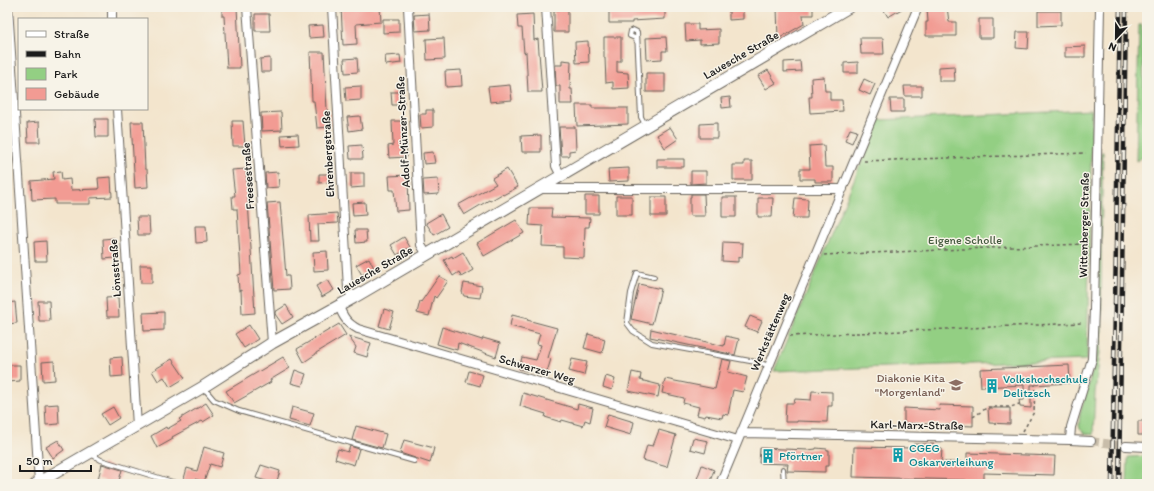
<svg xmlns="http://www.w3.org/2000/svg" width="1154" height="491" viewBox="0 0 1154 491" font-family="Itim,sans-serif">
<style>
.green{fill:#93cf83;stroke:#587650}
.building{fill:#f29b93}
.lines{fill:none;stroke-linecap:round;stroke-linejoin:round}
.street-tunnel{stroke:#c8bdaa;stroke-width:8;stroke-dasharray:8 4;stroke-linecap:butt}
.lane-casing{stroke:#67625a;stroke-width:6}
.street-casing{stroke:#67625a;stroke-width:10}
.secondary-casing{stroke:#67625a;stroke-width:13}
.path{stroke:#67625a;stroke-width:1.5;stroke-dasharray:3 3;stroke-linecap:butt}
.lane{stroke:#fff;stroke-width:4}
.street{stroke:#fff;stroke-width:8}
.secondary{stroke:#fff;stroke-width:11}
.rail-casing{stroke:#1c1c1c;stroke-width:4.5}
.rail{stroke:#f7f3e8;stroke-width:3;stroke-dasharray:9;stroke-linecap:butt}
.labels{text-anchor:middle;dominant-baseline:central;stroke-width:3;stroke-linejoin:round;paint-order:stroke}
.street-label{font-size:12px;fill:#1c1c1c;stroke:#f7f3e8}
.park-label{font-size:12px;fill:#465b40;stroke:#f7f3e8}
.education-label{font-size:12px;fill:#785e54;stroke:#f7f3e8;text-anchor:end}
.culture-label{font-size:12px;fill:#0d838f;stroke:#f7f3e8;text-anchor:start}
</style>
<rect width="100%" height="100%" fill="#f7f3e8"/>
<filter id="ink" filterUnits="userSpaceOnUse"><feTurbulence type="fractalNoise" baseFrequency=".025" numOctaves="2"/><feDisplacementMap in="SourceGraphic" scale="8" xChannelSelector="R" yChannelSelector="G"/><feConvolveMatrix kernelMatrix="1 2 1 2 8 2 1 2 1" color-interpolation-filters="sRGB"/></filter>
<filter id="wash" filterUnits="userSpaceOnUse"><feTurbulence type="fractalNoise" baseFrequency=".012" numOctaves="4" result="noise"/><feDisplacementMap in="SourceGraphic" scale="16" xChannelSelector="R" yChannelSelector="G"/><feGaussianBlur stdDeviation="0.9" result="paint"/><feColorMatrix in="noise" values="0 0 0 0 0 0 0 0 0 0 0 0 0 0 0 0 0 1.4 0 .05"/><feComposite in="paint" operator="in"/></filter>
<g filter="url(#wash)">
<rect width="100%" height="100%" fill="#f3e5cd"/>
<path class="green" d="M1139,25H1142L1145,111L1147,123V157L1145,156L1136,161Z
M1092,110L1087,360L774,371L879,120Z
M1101,152H1103L1101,244L1102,336L1095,393L1093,435L1084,433L1080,429L1079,425L1080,414L1096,359Z
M1147,456V484H1127L1128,457Z"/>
<g id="blocks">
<path class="building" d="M222,7H237L240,68H227L224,16H222Z
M341,7H380L381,22L356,24L357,44L343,45Z
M609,7H665V19L632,21V23H609Z
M729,7H743V19L729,20Z
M777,7H813V15H803L804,24L778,39Z
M882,7H905L888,17Z
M947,7L949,22H956V36H926V22H928L927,8Z
M568,9V32H554V10Z
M1038,11H1061V25L1038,26Z
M255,14H269L270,31H255Z
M429,14L430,30L415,31L414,15Z
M533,14L534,40L538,39L542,92H528L526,52L524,53L522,28H518L517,15Z
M383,19H399V32L383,33Z
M979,19H993V38H979Z
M685,24H698V30L719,29V43L700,44V40L686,41Z
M323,25L324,37L309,38L308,26Z
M1017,32H1029L1028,49L1016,48Z
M604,37H621V61H617V72L628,73L629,88L613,89V82L606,83L605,58H604Z
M666,37L667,51H662V59L647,60L646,38Z
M444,38L445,59L427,60L426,39Z
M860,38H883L884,54H861Z
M588,41L589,62L576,63L575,42Z
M1085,46V57H1065V47Z
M310,52H324L327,110H329L331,127L317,128L314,101H312Z
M400,55L401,63L386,65L385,56Z
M270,58V72H261L260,59Z
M357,58L358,72L345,73L344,59Z
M562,60L571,61L570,89H572L573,104H560V86H556L555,65H562Z
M800,61L801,71L784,72V62Z
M858,62V73H844V63Z
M954,66L955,81H939V67Z
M461,70L462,86L446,87L445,71Z
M768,70L776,83L766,89L758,76Z
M646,73H665V92H646Z
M824,77L825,91H830V100H842L843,111L810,113L809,97H812L811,78Z
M864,79L875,84L870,95L859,90Z
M510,85L512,100L490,102L488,87Z
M361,86V100L346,101L345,87Z
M904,86H922V96H905Z
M391,92H403L404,105H392Z
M730,97L731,107L722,108L721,98Z
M890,99H904V112H891Z
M576,105H592V108H628V124L577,126Z
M426,110H433V127L421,128L420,114H426Z
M281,112L282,130L262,131L261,113Z
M360,116L362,129L349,131L347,117Z
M95,119H108V137H96Z
M232,121H243L245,146H233Z
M392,121H404L407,157L389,158L388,146L393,145Z
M39,122L40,142H28L27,123Z
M131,122H143L145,169H147L148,187L135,188Z
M717,123V138H700V124Z
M559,127H575L576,150L569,151V156H561Z
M670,127L678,139L665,148L657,135Z
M850,129L857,131L852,143L845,140Z
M298,134L299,145L282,146L281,135Z
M541,135V152H522L521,136Z
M362,145L363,159H350L349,146Z
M824,145L825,167H833V182H815V179H800V169H810L809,146Z
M433,152L435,163L424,164L423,153Z
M657,159H684V167H657Z
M744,161H752V180H733V165H744Z
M629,168V181L609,182L608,169Z
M246,169L255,313L242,314L241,290L239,291L238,275L241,274L237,209H233L232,196H235L232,170Z
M507,169L518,187L503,195L502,194L490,201L489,200L464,215L458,205L496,184L492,178Z
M61,171L62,180L70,179L71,190L99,189L98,178L111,177L112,197L90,198V204H55V199L32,200L31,181L54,179L53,172Z
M691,171H706V183L691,184Z
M278,172L279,187L266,188L265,173Z
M351,173H364V187L351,188Z
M319,174H332L333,182L319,183Z
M408,175L409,210L396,211L394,190H390L389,176Z
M438,179L439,194L424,195L423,180Z
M691,194H704L705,216H690V197H691Z
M585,196H599V214H585Z
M616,196H632V215H616Z
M651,197H666V216H651Z
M722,197H736V217H722Z
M758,198H773L772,217H758Z
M795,198L808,199L807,218H793Z
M280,202L286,276H289L290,289L274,290L267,203Z
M365,202L366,215L353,216L352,203Z
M530,208H552L551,217L590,218L589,227H585L584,258L563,257V247L542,246L543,226L529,225Z
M337,213L338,223L318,224L319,241H310L309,215Z
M441,214L448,227L434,235L426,223Z
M137,217H149L150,235H138Z
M516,220L524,233L484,256L477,243Z
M195,226H206L207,242L196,243Z
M355,230H366L367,242L356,243Z
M404,237L410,247L397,255L391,245Z
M114,238L115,258L104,259L103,239Z
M46,241L47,261H35L34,242Z
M723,242L743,243L742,258L738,257V262L722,261Z
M327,251L328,270L314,271L313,252Z
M463,252L473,270L461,277L459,272L453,276L444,260L452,256L453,258Z
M369,258L374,268L362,275L356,265Z
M140,265H152V283H141Z
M439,276L448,281L436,298L434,296L429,316L417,313L420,301L421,302Z
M328,280L334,290L322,297L316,286Z
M464,283L482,286L480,298L464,296L462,292Z
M639,284L661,289L652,324L631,319Z
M118,297L119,317H107L106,298Z
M38,301H49L50,321H39Z
M15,302L17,323L7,324V303Z
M286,305L293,317L282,324L275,314V312Z
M384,309L394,312L389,329L379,326Z
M164,312V330L144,331L143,313Z
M512,315L528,319L527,320L557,328L548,358L551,359L547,372L529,366L527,371L519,369L522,357L536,360L541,345L537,344L540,334L510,326Z
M750,316L762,321L757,332L745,327Z
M339,324L346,335L316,353V354L304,362L297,349Z
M249,325L258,339L244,348L235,334Z
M442,327L482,340L483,338L500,343L496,357L458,343L457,350L437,344Z
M651,329L724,346L726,336L739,339L735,355L650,337Z
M588,334L605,339L602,353L584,348Z
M348,336L371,343L367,357L354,353L356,347Z
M122,357L123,376L111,377L110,358Z
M283,357L290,368L270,380L271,382L234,403L226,391Z
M172,359L185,378L170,387L164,377L158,381L152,371Z
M572,359L587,362L584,375L569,371Z
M722,359L731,361L728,372L747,377L743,392L733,390L728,415L723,414L722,418L706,415L705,417L697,415L699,407L683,403L684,398L662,393L665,379L715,389Z
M54,361L55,380L43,381L42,362Z
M7,365H20V381L8,382Z
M1069,365L1070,383L1031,385V408L1020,407L1019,400H1024V385L981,387L980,369Z
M295,370L306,374L302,386L291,383Z
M469,371L483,375L480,386L466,382Z
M632,372L641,374L640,380L660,385L658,397L628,391Z
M606,376L615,379L612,390L603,387Z
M812,391L832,392V406H828L827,422L797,421V422H785L786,403H794L795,399L811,400Z
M523,393L577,409L578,404L593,408L590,422L585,420L583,426L562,420L561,422L545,417L546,414L520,406Z
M206,403L214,415L203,422L202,421L185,430L172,437L173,439L157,448L151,436L166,427L167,429L181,421L179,419Z
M58,404L59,424L46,425L45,405Z
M939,405L973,406V426L904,423V408L940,410Z
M113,407L119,418L108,425L101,414Z
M292,407L314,413L310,426L289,420Z
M988,408H1010V424L989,423Z
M608,414L634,422L631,435L604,427Z
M1138,421H1147V435H1138Z
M356,426L386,434L382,448L352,440Z
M659,430L676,435L667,467L643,460L647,445L653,446Z
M693,438L708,441L705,453L690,449Z
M58,440L64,450L53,458L46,447Z
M404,440L434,448L430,463L400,453Z
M913,444H934V449H942L941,462H967V453L1055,456L1054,475L984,473V484H966V480L853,477L854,447L913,448Z
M350,446L359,449L354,465L335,459L338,449L348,452Z
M204,447L224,453L220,467L210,464L204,482L195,479L194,484L183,482L187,468L197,471Z
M760,448L808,450L816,449V448L827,449V450H829V466H825V472L787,471L788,464L759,463Z
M102,464L122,470L118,484L98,479Z
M261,465L280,471L276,484L256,478Z
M702,465L714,470L709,484L697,479Z"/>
</g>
</g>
<g filter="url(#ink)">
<use href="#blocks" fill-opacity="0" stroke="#67625a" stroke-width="1"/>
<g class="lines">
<path class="street-tunnel" d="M1091,441L1126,446"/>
<defs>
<path id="lane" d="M637,42L635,38L630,36L631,31L633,30L637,32L641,117L646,126
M654,277L637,273L631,293L627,323L633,331L652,343L761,363L769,366
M203,387L214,400L239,411L414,461
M91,454L101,460L179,484
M783,469L784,484"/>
<path id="street" d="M8,7L39,482
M112,7V19
M247,7L272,343
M332,7L348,289L353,298
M408,7L421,245L427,255
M546,7L556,166L561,176
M117,109L137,426
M539,189H843
M339,306C343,317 347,323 358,329L738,440
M741,433L1070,440L1091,441
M1070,440L1071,427L1092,359L1094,309L1100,7
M1126,446L1147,447
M720,484L918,7"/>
<path id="secondary" d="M36,484L203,387L272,343L353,298L849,7"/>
</defs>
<use href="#lane" class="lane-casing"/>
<use href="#street" class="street-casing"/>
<use href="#secondary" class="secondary-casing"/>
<path class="path" d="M864,161L1086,153
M824,255L1082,244
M790,336L1081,323
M973,417L988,407H1011L1019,404
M1023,431L1034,412L1035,385"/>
<use href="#lane" class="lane"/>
<use href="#street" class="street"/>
<use href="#secondary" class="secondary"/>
<defs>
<path id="rail" d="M1112,484L1120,7
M1119,484L1126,7"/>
</defs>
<use href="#rail" class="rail-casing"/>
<use href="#rail" class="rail"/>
</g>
</g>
<defs>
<symbol id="school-bare" viewBox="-9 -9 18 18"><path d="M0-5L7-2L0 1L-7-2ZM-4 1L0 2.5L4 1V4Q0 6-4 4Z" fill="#8d6e63" stroke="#f7f3e8" stroke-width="2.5" paint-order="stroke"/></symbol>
<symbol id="building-bare" viewBox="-9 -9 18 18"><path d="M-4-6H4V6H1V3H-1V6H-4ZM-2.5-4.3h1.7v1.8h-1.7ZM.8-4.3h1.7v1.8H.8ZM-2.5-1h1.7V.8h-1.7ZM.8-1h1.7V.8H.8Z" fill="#0f9aa8" stroke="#f7f3e8" stroke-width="2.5" paint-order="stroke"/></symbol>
</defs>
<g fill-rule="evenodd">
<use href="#school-bare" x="946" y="375" width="20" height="20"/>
<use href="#building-bare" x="982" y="376" width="20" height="20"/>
<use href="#building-bare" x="888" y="445" width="20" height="20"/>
<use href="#building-bare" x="758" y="446" width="20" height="20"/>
</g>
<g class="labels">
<g class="street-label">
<text transform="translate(741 55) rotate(-30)">Lauesche Straße</text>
<text transform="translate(403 132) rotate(-93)">Adolf-Münzer-Straße</text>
<text transform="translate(328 154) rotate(-93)">Ehrenbergstraße</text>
<text transform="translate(248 176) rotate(-94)">Freesestraße</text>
<text transform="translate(1084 225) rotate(-89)">Wittenberger Straße</text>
<text transform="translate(115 268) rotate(-94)">Lönsstraße</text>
<text transform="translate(375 270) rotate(-30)">Lauesche Straße</text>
<text transform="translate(770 332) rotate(-67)">Werkstättenweg</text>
<text transform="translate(537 369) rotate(16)">Schwarzer Weg</text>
<text transform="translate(917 425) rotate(1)">Karl-Marx-Straße</text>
</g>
<g class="park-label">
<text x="965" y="240">Eigene Scholle</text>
</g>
<g class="education-label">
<text x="945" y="378">Diakonie Kita<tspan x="945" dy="14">"Morgenland"</tspan></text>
</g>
<g class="culture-label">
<text x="1003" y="379">Volkshochschule<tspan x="1003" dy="14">Delitzsch</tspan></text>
<text x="909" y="448">CGEG<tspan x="909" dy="14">Oskarverleihung</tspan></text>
<text x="779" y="456">Pförtner</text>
</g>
</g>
<rect width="1154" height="491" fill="none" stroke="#f7f3e8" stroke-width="24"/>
<rect x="18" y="18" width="130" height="92" fill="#f7f3e8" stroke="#9f9d96"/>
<rect x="26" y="31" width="20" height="6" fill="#ffffff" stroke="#9f9d96"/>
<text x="54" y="38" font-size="12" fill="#1c1c1c">Straße</text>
<rect x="26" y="51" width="20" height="6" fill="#1c1c1c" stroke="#9f9d96"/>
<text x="54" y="58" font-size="12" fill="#1c1c1c">Bahn</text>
<rect x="26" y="68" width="20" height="12" fill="#93cf83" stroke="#9f9d96"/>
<text x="54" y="78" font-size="12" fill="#1c1c1c">Park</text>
<rect x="26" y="88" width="20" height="12" fill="#f29b93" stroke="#9f9d96"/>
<text x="54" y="98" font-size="12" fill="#1c1c1c">Gebäude</text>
<g transform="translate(1116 38) rotate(202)" stroke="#f7f3e8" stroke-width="3" paint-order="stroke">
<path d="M0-3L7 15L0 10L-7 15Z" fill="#1c1c1c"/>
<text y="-6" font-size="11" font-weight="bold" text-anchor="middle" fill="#1c1c1c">N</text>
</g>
<path d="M20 465v6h71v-6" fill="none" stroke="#1c1c1c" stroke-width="2"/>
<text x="26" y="465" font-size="12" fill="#1c1c1c" stroke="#f7f3e8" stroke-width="3" paint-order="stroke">50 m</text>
</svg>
